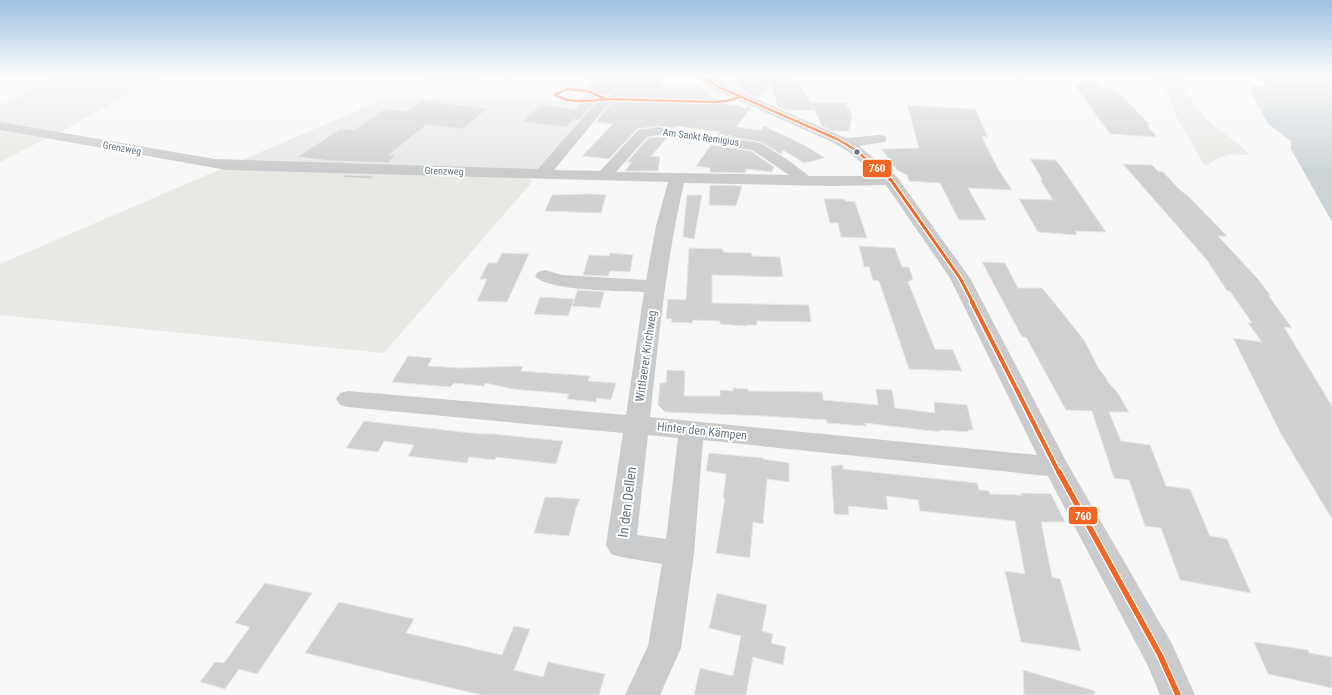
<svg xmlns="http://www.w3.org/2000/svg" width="1332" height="695" viewBox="0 0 1332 695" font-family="'Roboto Condensed',sans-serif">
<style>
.built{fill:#e6e7e8}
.green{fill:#e6e9e4}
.water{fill:#cdd4d8}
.building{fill:#ced0d1;stroke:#e6e6e6}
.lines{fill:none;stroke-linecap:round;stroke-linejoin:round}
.minor{fill:#cacbcc;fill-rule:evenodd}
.bus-1-far3-casing{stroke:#fff;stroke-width:4.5}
.bus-1-far2-casing{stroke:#fff;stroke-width:5.5}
.bus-1-far1-casing{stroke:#fff;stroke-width:7}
.bus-1-casing{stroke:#fff;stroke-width:8}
.bus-1-far3{stroke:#f26522;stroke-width:2.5}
.bus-1-far2{stroke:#f26522;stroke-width:3}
.bus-1-far1{stroke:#f26522;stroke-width:4}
.bus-1{stroke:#f26522;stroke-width:5.5}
.bus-dot{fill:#697885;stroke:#fff;stroke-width:1.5}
.labels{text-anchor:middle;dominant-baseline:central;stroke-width:4;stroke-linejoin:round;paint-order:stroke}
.far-street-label{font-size:10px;fill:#697885;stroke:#fff}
.street-label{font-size:12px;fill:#697885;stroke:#fff}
.near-street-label{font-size:14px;fill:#697885;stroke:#fff}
.line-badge{stroke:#fff;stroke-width:1.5}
.badge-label{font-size:11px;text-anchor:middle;font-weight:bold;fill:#fff}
</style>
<rect width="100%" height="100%" fill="#f7f7f7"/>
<path class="built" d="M417,99H537L598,105L542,169L243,164L244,159L380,101H415Z"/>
<path class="green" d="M64,75H163L55,135L0,125V105Z
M441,75H483L477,83L473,84L424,82Z
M1150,75H1177C1183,92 1204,118 1218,129C1231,139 1238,142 1249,155C1228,153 1223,155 1205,166L1177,118L1169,98Z
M0,127L51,136L0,162Z
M228,166L523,174L533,181L384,353L0,315V264Z"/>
<path class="water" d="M1267,75H1332V222L1291,149V141L1268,124L1251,92L1252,87L1247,83L1266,87L1268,86L1259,80Z"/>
<path class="building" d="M593,75H662L661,85H699L718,103L740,106L747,110L746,105L751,108L736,127L761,130L764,126L804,145L825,158L804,163L783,150L781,154L761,142L718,135L720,132L677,126L675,128L658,126L637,129L609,159L582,156L613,124L596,122L613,100L610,94L601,95L579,120L574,119L567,127L522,122L540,105L577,109Z
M784,79L785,83H800L814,110H786L778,107L770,81L758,98L741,91L738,80Z
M1073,83L1097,84L1100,88L1116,89L1150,125H1147L1157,137L1110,134Z
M421,101L488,108L463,129L426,125L389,155H396L388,163L332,161L297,157L340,129L354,130L384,109L406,111Z
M811,103H846L852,116L849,131H833L822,126Z
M907,105L975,109L988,137H982L998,169L1012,190L968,188L986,220H959L940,183L909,181L907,175L897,170L882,149L919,148Z
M658,137L667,138L651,156L660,157L658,171H625L632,162H627L648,138Z
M711,145L751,151L774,167L772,172L746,169L745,173L710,172V168L696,166Z
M1030,159L1055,160L1060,165L1106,232L1075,231L1077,235L1038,232L1019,199L1053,200L1041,181H1042L1041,177Z
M1123,164L1152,165L1158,171L1163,172L1180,190L1188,196L1227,236H1218L1258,279L1271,296L1268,295L1292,328L1284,327L1332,406V519L1281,434L1233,338L1262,342L1248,323H1252L1230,291H1227L1207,260Z
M344,175L374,176L371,179L342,177Z
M710,185L742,186L736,206L709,205Z
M591,194L606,195L601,213L545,211L552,195Z
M687,195H702L694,239L683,237Z
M824,199H844L845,201L855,202L867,238L841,237L838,223H830Z
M859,246L895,248L902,267H909L913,279L908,282L935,349L953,350L962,371L909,369L879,281L873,280L869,267H864Z
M689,248L723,249V252L751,253L752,256L780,257L783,277L712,275V303L809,305L811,322L757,321V325H746V326L720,324V321L693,320L692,323L671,322L672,319H666L668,299L686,300Z
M502,253L529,254L507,302L477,301L487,279H480L488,263H497Z
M610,253L633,255L630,272L610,271L608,276L583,275L589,255L609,256Z
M982,262L1005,263L1018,288H1042L1048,295L1084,340L1099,369L1108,380H1106L1117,392L1129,412H1109L1121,441L1150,445L1166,486L1190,489L1210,536L1227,539L1251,593L1180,580L1161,528L1145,526L1129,480L1114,478L1092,411L1066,410L1026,337H1022Z
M578,290L604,292L600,308L572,306Z
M540,297L556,298L574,299L568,316L534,314Z
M408,356L432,358L428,366L460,368L523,366L521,371L590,376L588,381L616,383L611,400L597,398L596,402L567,399L569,394L513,389L485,383L484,386L454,383L450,387L392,382Z
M667,370L685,371L684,396H720V390L733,391V388L748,389V391L822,392L823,400L878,405L876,389L892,390L895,408L935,413L934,402L967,405L973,430H968V432L940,430L941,432L865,423L866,426L827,423V420L763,416L665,412L658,405L660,383H666Z
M364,421L480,434H493L563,441L556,464L496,457L495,460L469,457L467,463L408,456L414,445L384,441L378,452L346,448Z
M709,453L763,458V459L789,463V482L767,479L763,524L753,522L750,558L716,553L725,498H723L726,474L706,471Z
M843,465V469L977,483L979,490L989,491L990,494L1022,495L1021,493L1051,494L1065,522H1041L1052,577L1060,579L1081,651L1021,642L1005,571L1025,574L1015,521L920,511L918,500L886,496L888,510L848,506L849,515L834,514L831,466Z
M545,497L580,499L576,508L569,536L534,533Z
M265,583L312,593L257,674L239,669L225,689L200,682L215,662L224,663L250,627L235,623Z
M717,593L767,605L762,631L773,634L771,643L786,647L783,665L753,657L746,695H694L700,668L733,676L741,636L709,628Z
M339,602L414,619L406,633L502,655L514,626L530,629L514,670L543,677L548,662L605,674L599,695H481L305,653Z
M1254,642L1308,650L1309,653L1332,657V688L1268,674Z
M1023,670L1095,691L1094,695H1024Z"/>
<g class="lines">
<path class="minor" d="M692,75H707L725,85L846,138L880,135L885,136L887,139L885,142L859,146L897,177L970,278L1067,463L1172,644L1195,695H1160L1148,666L1048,476L703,440L694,554L681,648L660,695H625L648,646L662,564L621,557L611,554L606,545L623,433L348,407L340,405L336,399L340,393L348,391L626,415L644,292C624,291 546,291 535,276L538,272L545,270L562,275L646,280L656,226L668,182L227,170L0,130V122L215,159L538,169L602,96H610L612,99L610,102L554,170L600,171L638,130L658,127L761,143L788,160L809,176H876L849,152L832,142L717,91ZM658,135L752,150L789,175L616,172L647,137ZM684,183L832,186L886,185L950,278L1037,455L650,417C659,338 666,260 684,183ZM648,435L678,438L666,539L637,535Z"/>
<defs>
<path id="bus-1-far3" d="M698,75L721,88L837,139L854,149L884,174
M566,89L587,91L606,99C589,101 571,104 555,95Z
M606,99L714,102L726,101L741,97"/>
<path id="bus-1-far2" d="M883,173L891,180L960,278L973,303"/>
<path id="bus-1-far1" d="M972,302L1059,473"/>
<path id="bus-1" d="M1059,472L1160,655L1178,695"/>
</defs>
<use href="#bus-1-far3" class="bus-1-far3-casing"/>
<use href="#bus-1-far2" class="bus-1-far2-casing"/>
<use href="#bus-1-far1" class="bus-1-far1-casing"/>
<use href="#bus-1" class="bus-1-casing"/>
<use href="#bus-1-far3" class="bus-1-far3"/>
<use href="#bus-1-far2" class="bus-1-far2"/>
<use href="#bus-1-far1" class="bus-1-far1"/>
<use href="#bus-1" class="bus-1"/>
</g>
<linearGradient id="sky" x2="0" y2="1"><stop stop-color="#9dc1e2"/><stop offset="0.44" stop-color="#fbfbfb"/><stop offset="1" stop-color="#fbfbfb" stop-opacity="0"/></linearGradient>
<rect width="1332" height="172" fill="url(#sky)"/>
<circle class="bus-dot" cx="857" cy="152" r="3.5"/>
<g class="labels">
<g class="far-street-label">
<text transform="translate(701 137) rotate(8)">Am Sankt Remigius</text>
<text transform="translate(122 148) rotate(10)">Grenzweg</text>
<text transform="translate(444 171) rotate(2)">Grenzweg</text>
</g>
<g class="street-label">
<text transform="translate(646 356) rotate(-82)">Wittlaerer Kirchweg</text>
<text transform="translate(702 431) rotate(6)">Hinter den Kämpen</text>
</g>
<g class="near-street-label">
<text transform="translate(627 502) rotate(-83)">In den Dellen</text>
</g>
</g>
<g class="line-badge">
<rect x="862" y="159" width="30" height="19" rx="4" fill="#f26522"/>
<rect x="1068" y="506" width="30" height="19" rx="4" fill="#f26522"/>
</g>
<g class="badge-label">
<text x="877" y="172">760</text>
<text x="1083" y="520">760</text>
</g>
</svg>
